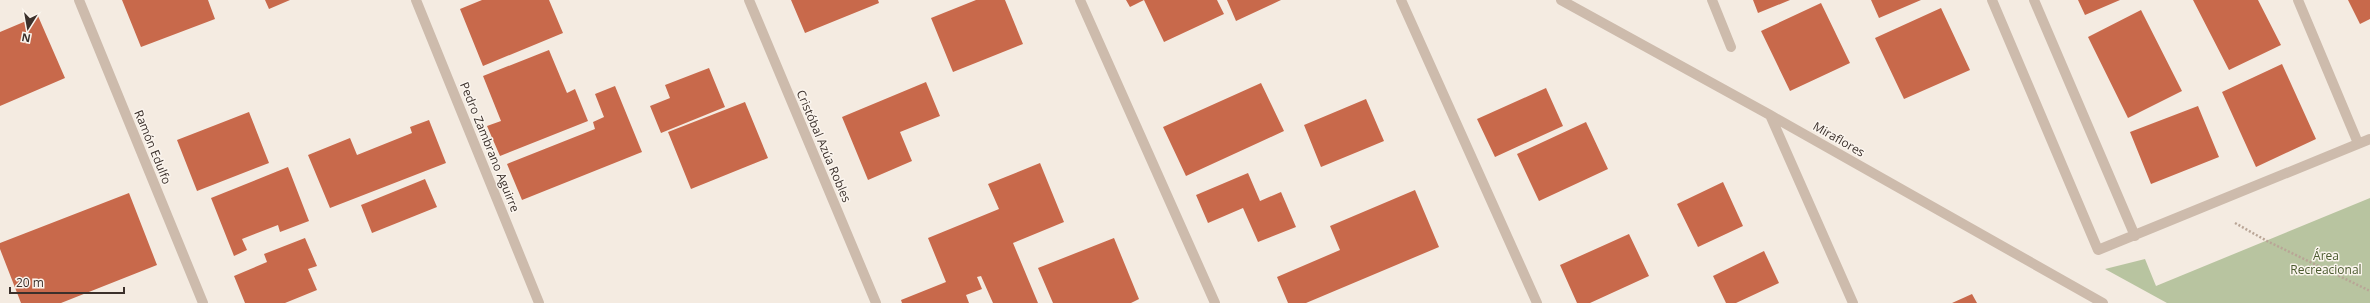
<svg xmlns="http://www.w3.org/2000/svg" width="2370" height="303" viewBox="0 0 2370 303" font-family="'Open Sans',sans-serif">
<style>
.green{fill:#b8c4a0}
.building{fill:#c8694b}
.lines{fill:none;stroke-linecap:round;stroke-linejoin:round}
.path{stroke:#b9a596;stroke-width:2.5;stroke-dasharray:2 2;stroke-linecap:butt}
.street{stroke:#cdbbac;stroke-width:10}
.labels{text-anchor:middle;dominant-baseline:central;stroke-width:3;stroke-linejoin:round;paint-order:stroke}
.street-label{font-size:12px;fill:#3b302b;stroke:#fbf5ee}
.park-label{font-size:12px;fill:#4a5a2e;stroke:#fbf5ee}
</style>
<rect width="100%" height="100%" fill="#f4ebe1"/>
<path class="green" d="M2370,198V303H2167L2105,269L2145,259L2156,286Z"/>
<path class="building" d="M122,0H208L215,19L141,47Z
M265,0H290L269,9Z
M482,0H549L563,33L483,66L460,9Z
M791,0H878L879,3L805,33Z
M976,0H1005L1023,44L953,72L931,18Z
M1126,0H1144L1130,7Z
M1144,0H1217L1224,14L1164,42Z
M1227,0H1281L1236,21Z
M1753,0H1790L1758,13Z
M1871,0H1921L1879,18Z
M2078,0H2120L2085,15Z
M2193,0H2258L2281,45L2229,70Z
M2348,0H2370V19L2360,24Z
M1821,3L1850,63L1790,91L1761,31Z
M1941,8L1970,70L1904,99L1875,38Z
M2141,10L2182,91L2128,118L2088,37Z
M38,16L65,78L0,106V32Z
M549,50L567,93L575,89L588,121L500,156L487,126L501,121L483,76Z
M2282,64L2316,139L2256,167L2222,92Z
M709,68L725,107L661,133L650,106L670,98L665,85Z
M926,82L940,116L900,132L912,161L868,180L842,117Z
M1261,83L1284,131L1186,176L1163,127Z
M615,86L642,152L522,200L507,164L595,129L593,122L604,117L595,94Z
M1546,88L1563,126L1495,157L1477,119Z
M1366,99L1384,141L1321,167L1304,125Z
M745,102L768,158L691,189L668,132Z
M2198,106L2219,157L2151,184L2130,132Z
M249,112L269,163L197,191L177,140Z
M429,120L446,163L330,208L308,155L350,138L357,155L412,133L410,127Z
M1586,122L1608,169L1539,201L1517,154Z
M1040,163L1064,222L1013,243L1038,303H993L981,276L977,277L982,289L966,295L969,303H902L901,300L946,282L928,238L999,209L988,184Z
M288,167L309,221L280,232L278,225L242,239L247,250L234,256L211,198Z
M1248,173L1260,201L1281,192L1296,227L1258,242L1243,208L1208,223L1196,195Z
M425,179L437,207L372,233L361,205Z
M1723,182L1743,226L1698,247L1677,204Z
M1415,190L1439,247L1306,303H1288L1277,277L1340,250L1330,226Z
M129,193L157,265L61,303H21L0,249V243Z
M1629,234L1649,276L1590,303H1577L1560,265Z
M305,238L317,266L308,269L317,290L285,303H245L234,276L267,262L264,254Z
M1114,238L1139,299L1131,303H1053L1038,268Z
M1764,251L1779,283L1736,303H1726L1713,276Z
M1972,294L1977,303H1952Z"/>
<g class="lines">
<path class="path" d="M2235,223L2267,241L2370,291"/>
<path class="street" d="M79,0L203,303
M416,0L539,303
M749,0L876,303
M1080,0L1215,303
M1401,0L1537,303
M1561,0L1770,115L2103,303
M1712,0L1731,47
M1992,0L2098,250L2370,139
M2034,0L2135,236
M2298,0L2358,143
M1770,115L1853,303"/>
</g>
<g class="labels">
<g class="street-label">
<text transform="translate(1839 139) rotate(30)">Miraflores</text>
<text transform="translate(824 146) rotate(67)">Cristóbal Azúa Robles</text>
<text transform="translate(153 147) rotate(68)">Ramón Edulfo</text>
<text transform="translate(490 147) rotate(68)">Pedro Zambrano Aguirre</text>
</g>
<g class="park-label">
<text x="2326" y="255">Área<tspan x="2326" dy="14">Recreacional</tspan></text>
</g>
</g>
<g transform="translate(28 28) rotate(191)" stroke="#fbf5ee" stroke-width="3" paint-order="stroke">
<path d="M0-3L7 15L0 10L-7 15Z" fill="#3b302b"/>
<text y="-6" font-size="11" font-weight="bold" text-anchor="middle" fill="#3b302b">N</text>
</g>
<path d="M10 287v6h114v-6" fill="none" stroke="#3b302b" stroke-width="2"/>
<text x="16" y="287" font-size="12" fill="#3b302b" stroke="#fbf5ee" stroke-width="3" paint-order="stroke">20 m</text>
</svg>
